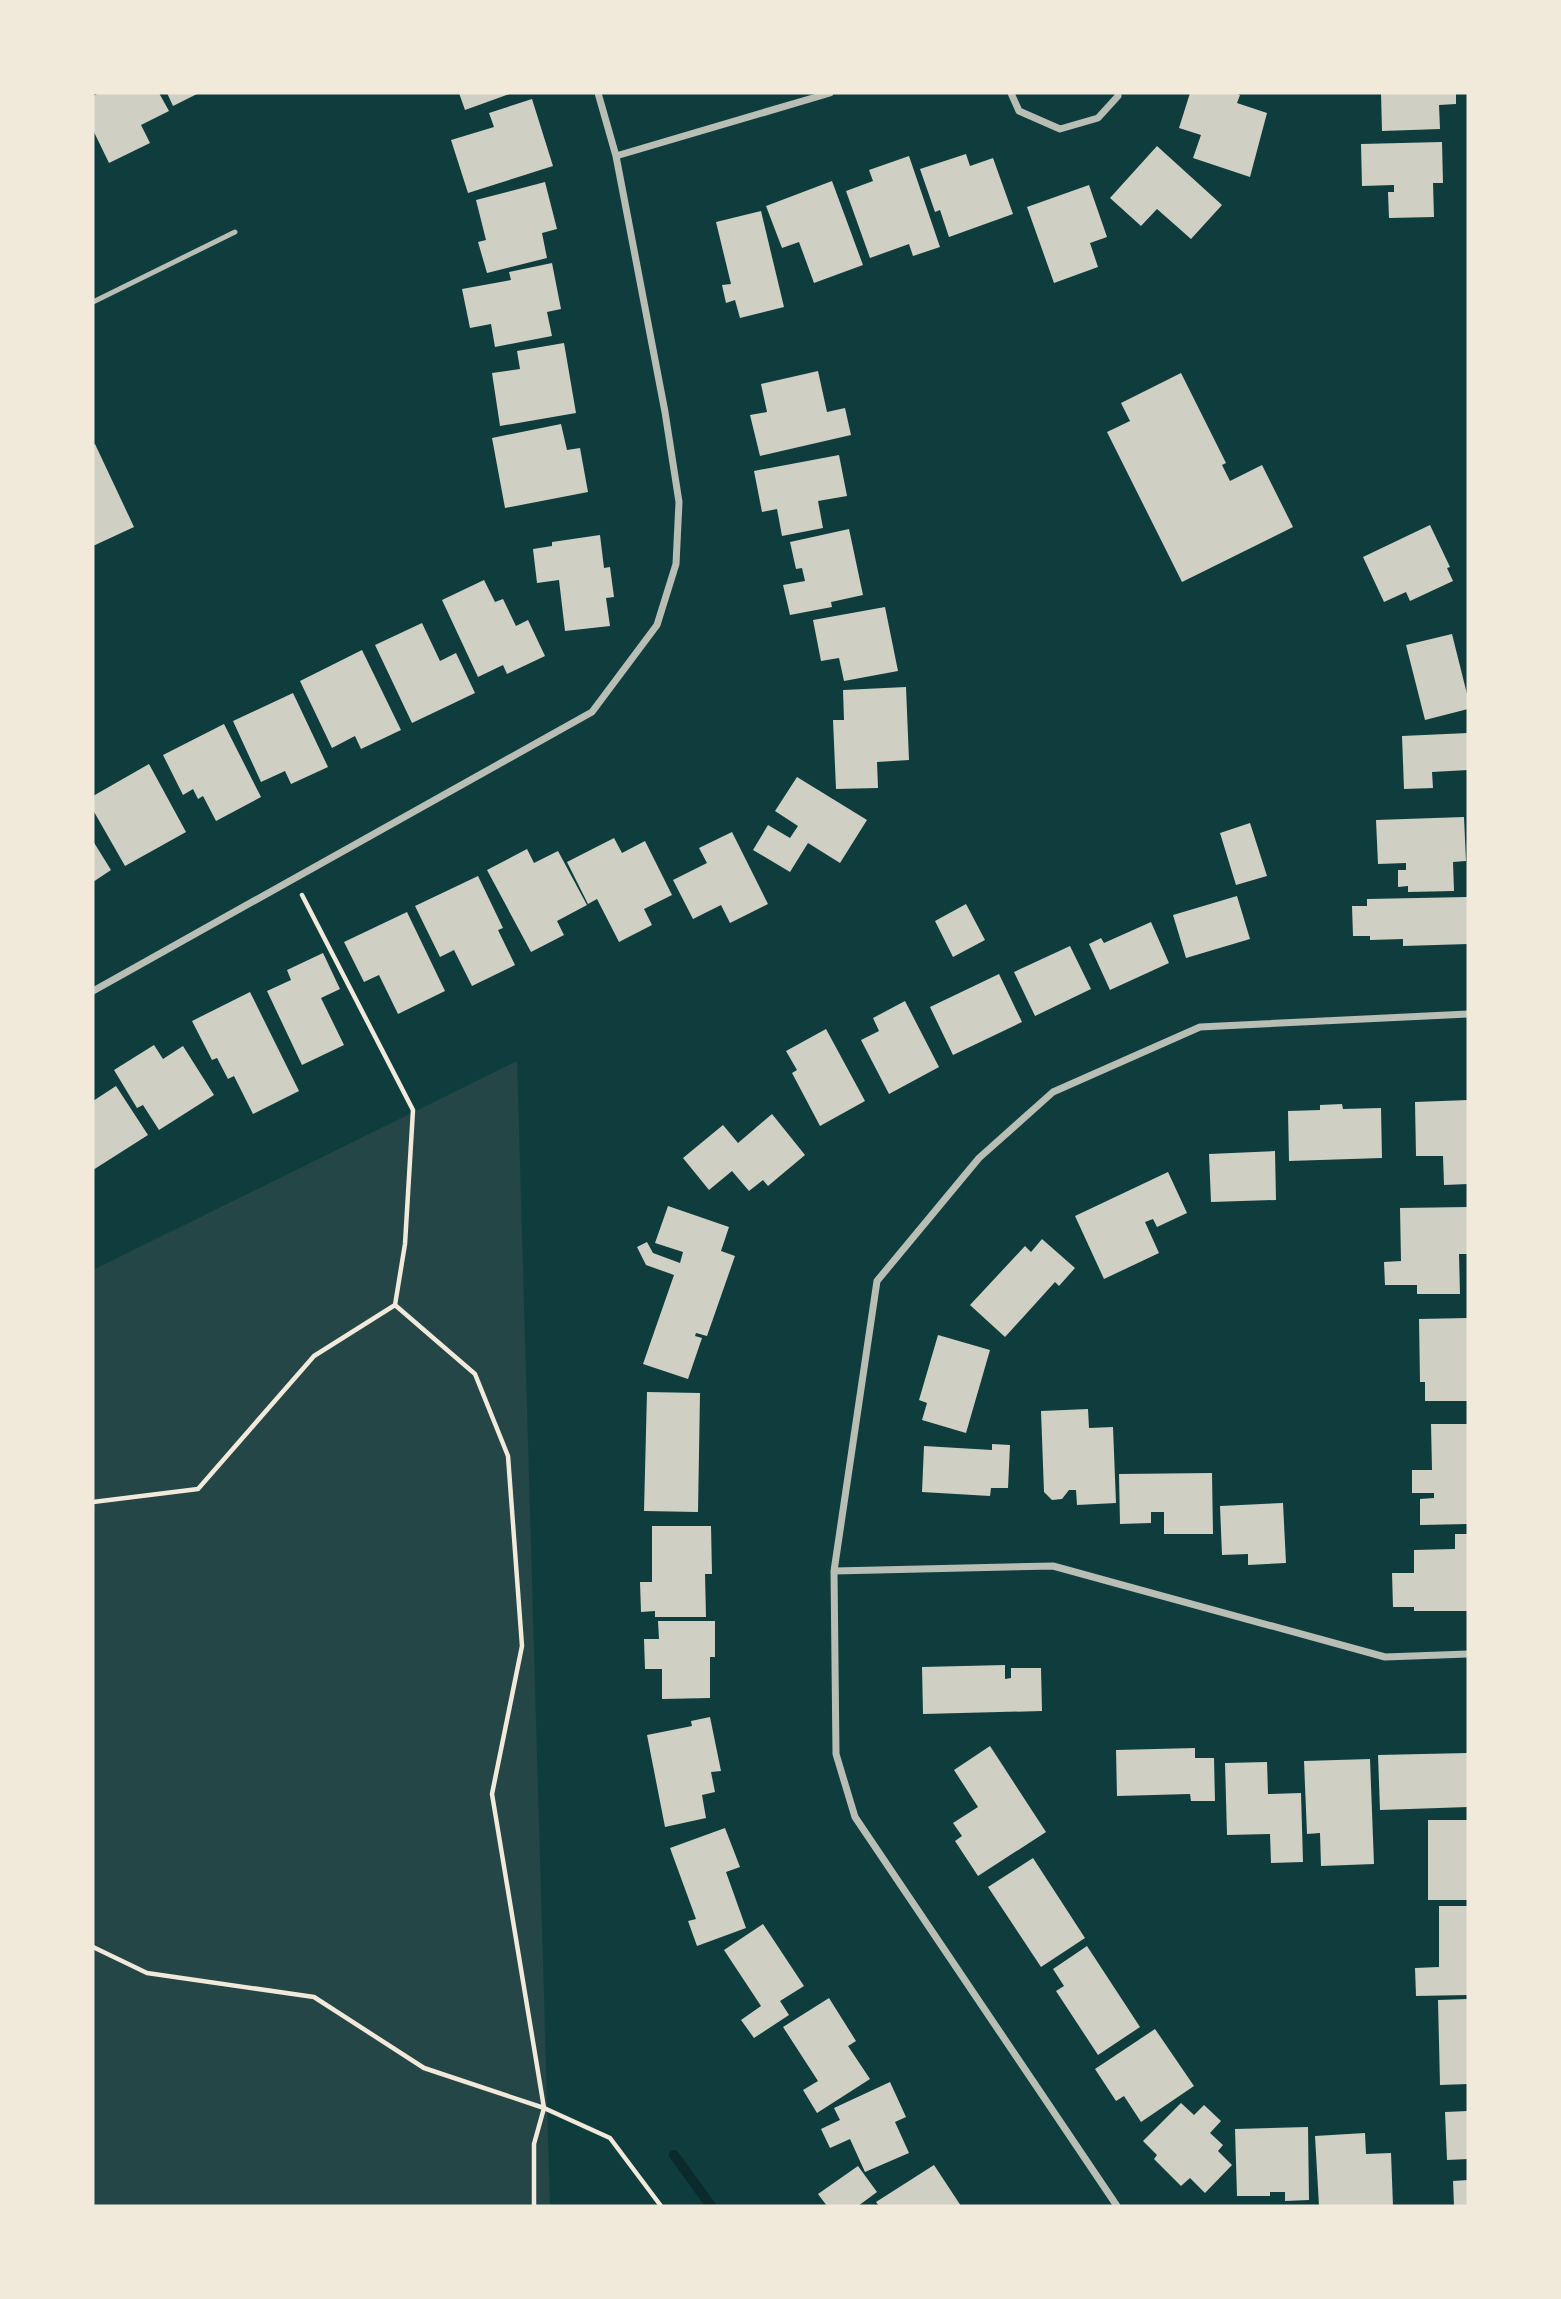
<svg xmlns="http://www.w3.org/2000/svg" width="1561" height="2299" viewBox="0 0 1561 2299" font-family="'Roboto Condensed',sans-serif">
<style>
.green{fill:#244646}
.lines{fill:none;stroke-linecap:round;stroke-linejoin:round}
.stream{stroke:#0a2a2b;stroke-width:10}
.building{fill:#cfcfc3}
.path{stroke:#f1e9da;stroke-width:4.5}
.service{stroke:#b8beb3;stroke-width:5}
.minor{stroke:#b8beb3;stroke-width:7}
</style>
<rect width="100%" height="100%" fill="#0f3d3e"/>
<path class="green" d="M517,1061L550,2206H93V1270Z"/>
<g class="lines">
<path class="stream" d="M674,2155L711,2206"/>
</g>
<path class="building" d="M99,93H159L169,111L141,125L150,143L109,163L93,130V96Z
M167,93H199L173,106Z
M459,93H512L465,110Z
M1190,93H1235L1240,95L1237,103L1267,113L1250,177L1193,158L1201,135L1179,128Z
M1381,93H1456V104L1439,105L1440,129L1382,131Z
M532,99L553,166L468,193L451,140L494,127L489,113Z
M1442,142L1443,183H1433L1434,217L1389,218L1388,192H1394V185L1362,186L1361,144Z
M1157,146L1222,205L1191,239L1157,209L1141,226L1110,198Z
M966,154L970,166L993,158L1013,214L949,237L940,210L935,212L920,169Z
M909,156L940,247L913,256L909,244L870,258L846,191L873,181L869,170Z
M832,181L863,265L814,283L799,242L782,248L766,206Z
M545,182L557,229L542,233L547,258L487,273L478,242L486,240L476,200Z
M1089,185L1107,237L1090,243L1098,267L1054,283L1027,207Z
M761,211L784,307L740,318L735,300L726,303L722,285L731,284L716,222Z
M552,263L561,309L547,312L552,336L495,347L491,324L470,328L462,289L511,280L509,272Z
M564,343L576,413L500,426L492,373L520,369L517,351Z
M818,371L827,412L845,408L851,435L760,456L750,415L767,412L761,384Z
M1181,373L1226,463L1222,465L1230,481L1262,465L1293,527L1182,582L1107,432L1130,421L1121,403Z
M561,424L567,450L580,448L588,492L505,508L492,438Z
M95,444L134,527L93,546V445Z
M839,455L847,496L818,501L823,528L782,536L777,509L762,512L754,471Z
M1430,525L1450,567L1447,568L1453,581L1410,601L1406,592L1384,602L1363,557Z
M849,529L863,595L831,602L832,607L790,615L783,585L805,581L802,568L796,569L790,542Z
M600,535L604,568L610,567L614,597L606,598L610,626L565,631L559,580L537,583L533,549L552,546V542Z
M484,580L495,602L503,599L516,626L528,620L545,656L507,674L503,665L478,677L442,600Z
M885,607L898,671L844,681L839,658L821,661L813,620Z
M422,623L440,661L456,653L475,693L412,723L375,645Z
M1452,634L1468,698V709L1425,720L1406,645Z
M362,650L401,730L361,749L355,736L332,748L300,681Z
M906,687L909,760L877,762L878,788L836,789L833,720H844L843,690Z
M293,693L328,767L291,784L285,771L261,782L233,721Z
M224,724L261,797L216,821L203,796L198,799L193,789L183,795L163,755Z
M1468,733V770L1432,772L1433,788L1404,789L1402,736Z
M149,764L186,832L125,866L93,810V796Z
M797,777L867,820L840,863L808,843L790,872L753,850L768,825L790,838L798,826L775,811Z
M1464,817L1466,861L1453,862L1454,891L1408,892V886L1398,887V870H1406V863L1378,864L1376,820Z
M1250,823L1267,876L1236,885L1220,833Z
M732,832L768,904L730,923L721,905L693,919L673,880L707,863L699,848Z
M614,838L622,853L645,841L672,895L644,909L652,925L619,942L597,899L588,904L567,862Z
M93,841L111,870L93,882Z
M527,849L534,863L558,851L587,905L557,921L564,935L531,952L487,870Z
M478,876L503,928L498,930L515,965L472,986L454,950L440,957L415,906Z
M1237,896L1250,939L1186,958L1173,915Z
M1468,897V944L1403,946V939L1370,940V936H1353L1352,906H1367V899Z
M966,904L985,940L953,957L935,921Z
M407,912L445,991L398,1014L379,975L364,982L344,942Z
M1151,922L1169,963L1110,990L1089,944L1101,938L1104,943Z
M1070,946L1091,989L1035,1016L1014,972Z
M323,953L340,989L321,998L344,1045L302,1065L267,991L291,980L287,970Z
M999,974L1022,1022L953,1055L930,1007Z
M250,992L299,1091L253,1114L234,1076L228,1079L217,1058L212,1060L192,1021Z
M905,1001L939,1067L889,1094L861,1040L879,1031L873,1018Z
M826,1029L865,1101L820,1126L792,1073L797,1070L786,1051Z
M154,1045L163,1059L183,1046L214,1095L159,1130L143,1105L137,1108L114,1070Z
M116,1086L148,1135L93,1170V1101Z
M1468,1100V1184L1444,1185L1443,1156H1416L1415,1102Z
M1342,1104L1343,1109L1381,1108L1382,1158L1289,1161L1288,1111L1320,1110V1105Z
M772,1114L805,1155L768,1186L763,1180L749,1191L732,1171L709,1190L683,1158L723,1125L738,1143Z
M1275,1151L1276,1200L1211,1202L1209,1154Z
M1168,1172L1187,1213L1157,1227L1153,1219L1145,1222L1159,1253L1104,1279L1075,1216Z
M668,1206L729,1227L721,1251L735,1256L707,1336L696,1333L695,1336L702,1338L688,1379L643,1364L674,1275L646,1265L637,1247L647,1242L653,1253L680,1263L683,1252L655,1243Z
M1468,1207V1254H1459L1460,1294H1417V1285H1385L1384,1262L1401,1261L1400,1208Z
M1042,1239L1075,1268L1059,1286L1055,1282L1005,1337L970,1305L1025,1246L1031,1252Z
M1468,1318V1401H1425V1382H1420L1419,1319Z
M938,1335L990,1350L966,1433L922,1420L927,1403L919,1400Z
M647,1392L700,1393L698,1512L644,1511Z
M1088,1409L1089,1428L1113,1427L1116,1503L1077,1505L1076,1490H1069L1062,1499L1052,1500L1044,1492L1041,1411Z
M1431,1424H1468V1524L1420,1525V1499L1434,1498V1493H1412V1470H1432Z
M992,1444L1010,1445L1008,1488H991L990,1496L922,1492L924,1446L992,1450Z
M1212,1473L1213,1534H1164V1512H1151V1523L1120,1524L1119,1474Z
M1283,1503L1286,1563L1248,1565V1554L1222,1555L1220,1506Z
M652,1526H711L712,1574H705L706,1617H655V1611L641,1612L640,1582H652Z
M1455,1534H1468V1611H1414V1607H1393L1392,1573H1414V1550L1455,1549Z
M658,1621H715V1657H710V1698L662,1699V1669H645L644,1639H659Z
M1005,1665V1679L1011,1678V1668H1041L1042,1711L923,1714L922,1667Z
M710,1717L721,1771L711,1772L715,1792L702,1795L706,1818L665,1827L647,1735L692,1726L691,1721Z
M990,1746L1046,1832L978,1876L955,1841L962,1836L953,1823L978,1807L954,1770Z
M1195,1748V1758H1214L1215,1801H1191L1190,1794L1117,1796L1116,1750Z
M1468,1753V1807L1380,1810L1378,1755Z
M1370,1759L1374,1864L1321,1866L1320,1833L1307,1834L1304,1761Z
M1267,1762L1268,1794L1301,1793L1303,1862L1271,1863L1270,1834L1227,1835L1225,1763Z
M1428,1820H1468V1900H1428Z
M725,1828L740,1867L726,1872L746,1928L697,1946L688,1921L696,1919L670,1848Z
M1033,1858L1085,1938L1041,1967L988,1887Z
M1439,1906H1468V1995L1416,1996L1415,1968L1439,1967Z
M763,1924L804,1986L780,2001L789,2015L754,2038L741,2020L761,2006L724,1950Z
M1087,1946L1140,2027L1098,2055L1056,1991L1064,1986L1053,1969Z
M829,1998L856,2041L848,2046L870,2079L817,2113L803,2090L818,2081L783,2027Z
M1468,1999V2084L1440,2085L1438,2000Z
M1155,2029L1194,2086L1141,2122L1124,2096L1116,2101L1095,2069Z
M890,2082L906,2117L895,2122L909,2153L865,2172L850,2139L830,2148L821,2129L840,2120L834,2108Z
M1181,2103L1194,2115L1204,2105L1221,2121L1210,2133L1223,2145L1218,2151L1232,2165L1205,2193L1190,2178L1181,2186L1154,2159L1157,2155L1143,2141Z
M1468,2111V2159L1447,2160L1445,2112Z
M1308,2127L1309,2200L1285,2201V2192H1270V2196H1237L1235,2129Z
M1365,2133L1366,2154L1391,2153L1393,2206H1319L1315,2136Z
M934,2165L961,2206H879L876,2202Z
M858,2166L877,2192L858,2206H827L818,2194Z
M1468,2180V2206H1454L1453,2181Z"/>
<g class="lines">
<path class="path" d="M302,895L413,1110L405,1244L395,1305
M93,1502L198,1489L314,1356L395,1305L475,1374L508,1456L522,1646L492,1794L544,2108L534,2144V2206
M93,1947L147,1973L314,1997L424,2068L544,2108L610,2138L661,2206"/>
<path class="service" d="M93,302L235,232"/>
<path class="minor" d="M1011,93L1019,111L1060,129L1098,118L1118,96V93
M616,156L830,93
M93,991L592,712L657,625L676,564L679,502L665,412L616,156L598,93
M834,1571L1053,1566L1385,1657L1468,1654
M1117,2206L855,1817L836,1754L834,1571L877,1281L979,1158L1053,1092L1200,1027L1468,1014"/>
</g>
<rect width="1561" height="2299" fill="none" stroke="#f1e9da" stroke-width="189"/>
</svg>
